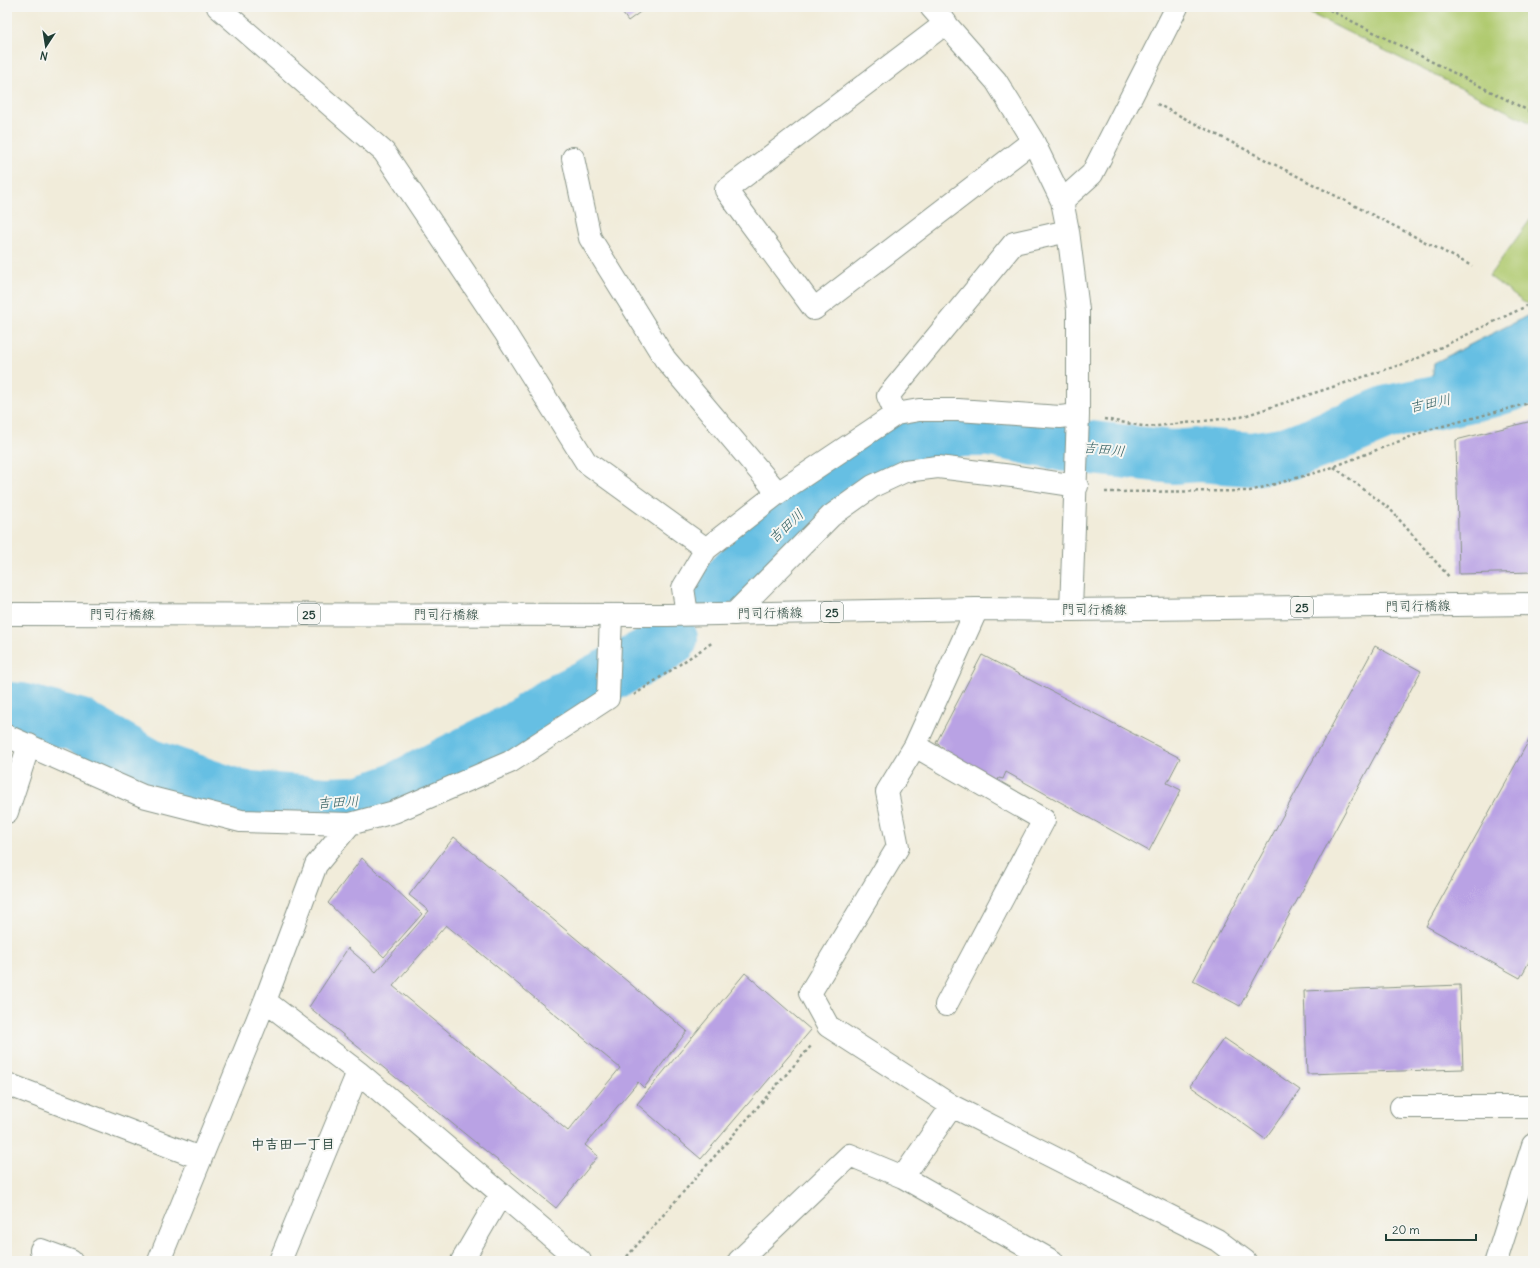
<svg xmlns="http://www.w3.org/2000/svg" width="1540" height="1268" viewBox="0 0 1540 1268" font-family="Delius,'Klee One',sans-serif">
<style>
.green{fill:#b0ca6f;stroke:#688452}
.water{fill:#66bfe3;stroke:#427e8c}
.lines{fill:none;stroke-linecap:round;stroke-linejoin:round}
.river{stroke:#66bfe3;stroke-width:54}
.building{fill:#b9a2e4;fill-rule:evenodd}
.minor-casing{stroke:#889487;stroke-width:24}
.major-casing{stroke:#889487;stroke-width:24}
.path{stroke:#889487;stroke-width:2.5;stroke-dasharray:3 3;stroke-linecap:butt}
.minor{stroke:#fff;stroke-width:22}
.major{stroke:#fff;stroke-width:22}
.labels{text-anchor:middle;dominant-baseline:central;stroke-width:4;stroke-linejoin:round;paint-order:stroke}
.shield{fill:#f6f6f2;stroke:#60746d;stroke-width:1}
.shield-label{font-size:12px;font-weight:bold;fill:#1f3d34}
.street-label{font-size:13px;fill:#1f3d34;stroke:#f6f6f2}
.water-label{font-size:14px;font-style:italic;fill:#315e60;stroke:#f6f6f2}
.neighbourhood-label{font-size:14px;font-weight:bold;fill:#1f3d34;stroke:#f6f6f2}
</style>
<rect width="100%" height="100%" fill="#f6f6f2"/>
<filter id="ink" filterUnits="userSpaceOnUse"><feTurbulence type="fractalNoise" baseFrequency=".025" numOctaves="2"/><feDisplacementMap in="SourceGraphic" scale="8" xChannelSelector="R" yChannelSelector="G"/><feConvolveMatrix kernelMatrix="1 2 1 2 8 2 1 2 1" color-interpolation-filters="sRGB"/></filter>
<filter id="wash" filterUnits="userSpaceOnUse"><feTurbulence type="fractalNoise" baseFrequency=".012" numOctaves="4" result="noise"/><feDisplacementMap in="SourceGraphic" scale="16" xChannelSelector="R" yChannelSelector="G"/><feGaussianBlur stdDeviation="0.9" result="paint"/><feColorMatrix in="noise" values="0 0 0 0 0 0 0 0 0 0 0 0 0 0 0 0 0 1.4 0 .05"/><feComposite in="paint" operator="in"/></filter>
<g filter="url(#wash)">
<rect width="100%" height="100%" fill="#f1ecda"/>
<path class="green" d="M1297,7H1533V124Z
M1533,216V305L1523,302L1489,276Z"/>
<path class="water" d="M1533,313V396L1428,422L1434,363Z"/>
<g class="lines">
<path class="river" d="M718,591L803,509L876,458L909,441L930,433L964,430H991L1065,445L1173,457L1199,455L1252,459L1288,453L1320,441L1389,412L1494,390L1533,377
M7,709L21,710L78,725L150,766L240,797L325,804L358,803L393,791L517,728L549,706L655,651L671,639"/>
</g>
<g id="blocks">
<path class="building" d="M618,7H647L628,21Z
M1532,421L1533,572L1459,574L1456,440Z
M1375,646L1421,671L1240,1006L1193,981Z
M982,655L1180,758L1167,783L1181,790L1149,851L1006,772L1003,779L999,778L996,785L939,755L944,748L936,743Z
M1533,733V955L1520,978L1426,926Z
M454,837L687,1031L644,1088L638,1082L585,1145L598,1156L556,1208L309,1007L348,948L376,972L429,911L409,895ZM446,925L620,1068L568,1131L393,986Z
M362,858L422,914L384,957L328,903Z
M745,973L811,1030L701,1159L637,1104Z
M1460,985L1463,1069L1307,1074L1304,991Z
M1224,1038L1300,1090L1265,1139L1190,1086Z"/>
</g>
</g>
<g filter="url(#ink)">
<use href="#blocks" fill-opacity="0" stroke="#889487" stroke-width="1"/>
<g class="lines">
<defs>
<path id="minor" d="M218,7L384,152L504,331L586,462L706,549L683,588L687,614
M931,7L996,81L1033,141L1062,201L1068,231L1078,310V415L1071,610
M946,23L726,190L814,309L1033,141
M573,158L590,238L665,359L778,493L706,549
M1062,201L1092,174L1177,7
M896,414L919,410H958L1060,417L1078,415
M778,493L896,414L888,396L1014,243L1068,231
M977,609L915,746L887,792L898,847L810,993L828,1026L952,1106L1217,1240L1245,1261
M734,614L831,516L873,486L905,471L938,467L1012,476L1077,486
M7,736L143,796L241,821L350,824L394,812L510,762L608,698L611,615
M915,746L1044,820L946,1005
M7,812L29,745
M265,1001L358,1072L580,1261
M7,1084L200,1158
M1401,1107H1533
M903,1177L952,1106
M41,1250L71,1261
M159,1261L265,1001L316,865L350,824
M280,1261L358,1072
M462,1261L501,1194
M739,1261L850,1155L903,1177L1052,1261
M1496,1261L1533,1145"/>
<path id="major" d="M7,614L667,615L977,609L1071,610L1533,604"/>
</defs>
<use href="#minor" class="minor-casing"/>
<use href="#major" class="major-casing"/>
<path class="path" d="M1324,7L1533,113
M1157,104L1472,266
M1104,419L1148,427L1241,417L1412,361L1533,303
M1334,467L1390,509L1450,578
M1105,492L1250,491L1325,470L1428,430L1533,402
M634,695L713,642
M623,1261L811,1046"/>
<use href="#minor" class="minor"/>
<use href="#major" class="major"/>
</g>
</g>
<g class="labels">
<g class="shield">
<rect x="1291" y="597" width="22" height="20" rx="3"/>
<rect x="821" y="602" width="22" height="20" rx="3"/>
<rect x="298" y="604" width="22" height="20" rx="3"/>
</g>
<g class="shield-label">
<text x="1302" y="607">25</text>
<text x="832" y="612">25</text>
<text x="309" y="614">25</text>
</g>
<g class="street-label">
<text transform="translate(1418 606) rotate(-1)">門司行橋線</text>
<text x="1094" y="609">門司行橋線</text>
<text transform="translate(770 613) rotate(-1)">門司行橋線</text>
<text x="122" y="614">門司行橋線</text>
<text x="446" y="614">門司行橋線</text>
</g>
<g class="water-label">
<text transform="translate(1430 403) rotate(-12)">吉田川</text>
<text transform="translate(1104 449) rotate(6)">吉田川</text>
<text transform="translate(786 526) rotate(-43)">吉田川</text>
<text transform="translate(338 802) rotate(-3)">吉田川</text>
</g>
<g class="neighbourhood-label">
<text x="293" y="1144">中吉田一丁目</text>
</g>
</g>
<rect width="1540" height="1268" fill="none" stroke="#f6f6f2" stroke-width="24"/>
<g transform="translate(46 46) rotate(192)" stroke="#f6f6f2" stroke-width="3" paint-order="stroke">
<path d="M0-3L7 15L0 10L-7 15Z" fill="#1f3d34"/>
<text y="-6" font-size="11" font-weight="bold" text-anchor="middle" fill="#1f3d34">N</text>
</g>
<path d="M1386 1234v6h90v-6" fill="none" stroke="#1f3d34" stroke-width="2"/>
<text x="1392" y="1234" font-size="12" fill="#1f3d34" stroke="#f6f6f2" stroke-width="3" paint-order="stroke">20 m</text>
</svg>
